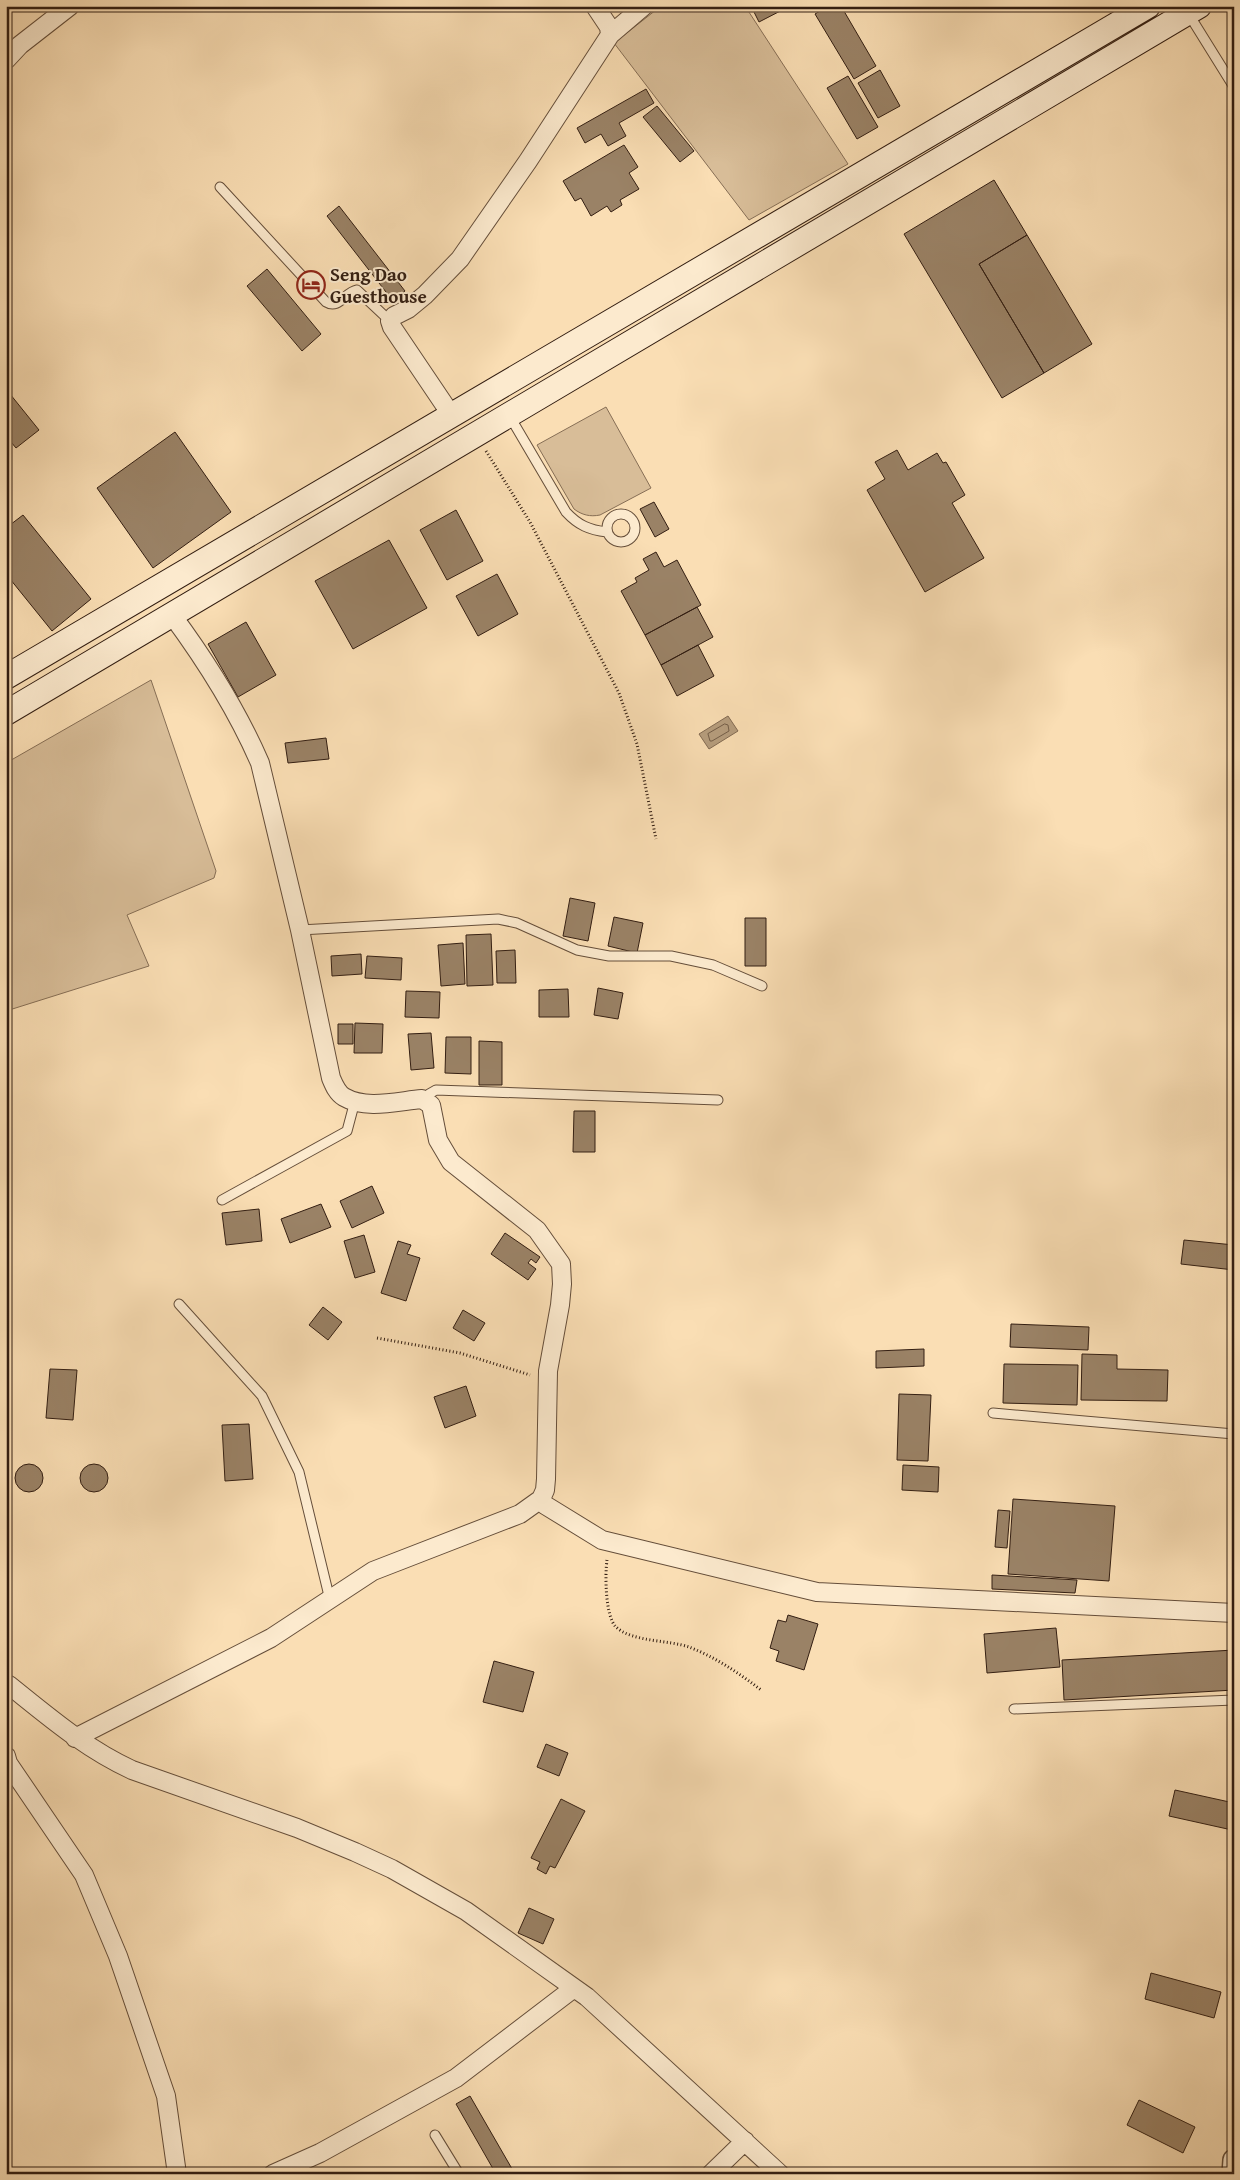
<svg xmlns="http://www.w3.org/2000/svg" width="1240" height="2180" viewBox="0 0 1240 2180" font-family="'Gentium Book Plus',serif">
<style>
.green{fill:#d8bd98;stroke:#866e55}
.water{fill:#b69d7d;stroke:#826a52}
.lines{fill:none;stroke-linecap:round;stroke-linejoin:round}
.shore{stroke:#745e48;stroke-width:1}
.building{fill:#9a8266;stroke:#331e12}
.service-casing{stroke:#654e3a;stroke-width:11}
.minor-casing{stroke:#654e3a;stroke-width:20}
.tertiary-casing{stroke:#654e3a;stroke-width:24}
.secondary-casing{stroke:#331e12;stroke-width:26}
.path{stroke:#331e12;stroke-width:3;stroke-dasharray:1 2.5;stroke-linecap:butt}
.service{stroke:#fceace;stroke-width:9}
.minor{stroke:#fceace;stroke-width:18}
.tertiary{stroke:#fceace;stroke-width:21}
.secondary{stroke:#fceace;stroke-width:24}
.labels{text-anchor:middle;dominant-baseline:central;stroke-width:4;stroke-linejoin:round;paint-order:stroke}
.poi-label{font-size:19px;font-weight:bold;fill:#331e12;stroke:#fceace;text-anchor:start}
</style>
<rect width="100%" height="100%" fill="#fadeb4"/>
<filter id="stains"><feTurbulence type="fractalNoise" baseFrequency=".004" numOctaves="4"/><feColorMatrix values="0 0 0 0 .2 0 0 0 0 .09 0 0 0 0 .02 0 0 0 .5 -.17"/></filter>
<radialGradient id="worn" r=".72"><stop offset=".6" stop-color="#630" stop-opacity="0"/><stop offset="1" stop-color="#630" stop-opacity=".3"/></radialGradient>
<path class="green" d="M661,6H745L848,164L749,220L614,43Z
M606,407L651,488L600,515C590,517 582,515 574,509L537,445Z
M151,680L216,871L214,878L127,915L149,966L6,1011V763Z"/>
<path class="water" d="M728,716L738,731L709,749L699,734Z"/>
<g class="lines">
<path class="shore" d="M725,724L728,725L729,731L712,741H710L708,734Z"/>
</g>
<path class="building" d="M751,6H790L759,22Z
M828,6H841L876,66L854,79L815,14Z
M880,70L900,106L878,118L858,83Z
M848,76L878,127L857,139L827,88Z
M646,89L654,103L619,123L626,136L608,146L601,134L585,143L577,128Z
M657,106L694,151L680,162L643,117Z
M624,145L638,167L629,173L639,189L620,200L622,205L611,212L607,206L591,216L581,198L575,201L563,181Z
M994,180L1027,235L979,264L1044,373L1002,398L904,234Z
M339,206L405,291L393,301L327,216Z
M1027,235L1092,344L1044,373L979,264Z
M267,269L321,334L302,351L247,286Z
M6,389L39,430L16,448L6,436Z
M175,432L231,512L153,568L97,488Z
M897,450L908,470L937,453L943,463L946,462L965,495L952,503L984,558L925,592L867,490L885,479L875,462Z
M654,502L669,529L655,537L640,509Z
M456,510L483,561L447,580L420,530Z
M23,515L91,599L52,631L6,574V528Z
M389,540L427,608L353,649L315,581Z
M656,552L664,567L677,560L701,605L645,635L621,591L637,582L635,578L649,570L643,559Z
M497,574L518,614L478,636L456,596Z
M697,607L713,637L661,665L645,635Z
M246,622L276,675L238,697L208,644Z
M698,645L714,676L677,696L661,665Z
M326,738L329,759L288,763L285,743Z
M570,898L595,903L588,941L563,936Z
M614,917L643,923L637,953L608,946Z
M745,918H766V966H745Z
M491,934L493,985L467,986L466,935Z
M463,943L465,984L441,986L438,945Z
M515,950L516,983H497L496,951Z
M361,954L362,974L332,976L331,956Z
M367,956L402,958L401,980L365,978Z
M598,988L623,993L618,1019L594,1015Z
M568,989L569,1017H539V990Z
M406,991L440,992L439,1018L405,1017Z
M355,1023L383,1024L382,1053H354Z
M338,1024H353V1044H338Z
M431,1033L434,1068L411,1070L408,1034Z
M446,1037H471V1074L445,1073Z
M479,1041L502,1042V1085H479Z
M574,1111H595V1152H573Z
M372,1186L384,1213L352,1228L340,1201Z
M321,1204L331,1227L290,1243L281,1219Z
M259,1209L262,1241L226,1245L222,1213Z
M505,1233L540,1257L536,1263L531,1259L528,1263L536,1269L528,1280L491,1254Z
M364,1235L375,1272L355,1278L344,1241Z
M1184,1240L1234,1245V1270L1181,1264Z
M398,1241L411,1245L407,1254L420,1258L406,1301L381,1293Z
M323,1307L342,1322L328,1340L309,1325Z
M463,1310L485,1323L474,1341L453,1328Z
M1011,1324L1089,1327L1088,1350L1010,1347Z
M924,1349V1366L876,1368V1351Z
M1082,1354L1117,1355V1369L1168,1370L1167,1401L1081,1400Z
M1004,1364L1078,1365L1077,1405L1003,1403Z
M50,1369L77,1370L73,1420L46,1418Z
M466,1386L476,1416L445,1428L434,1397Z
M899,1394L931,1395L928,1461L897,1460Z
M249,1424L253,1479L225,1481L222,1425Z
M15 1478a14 14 0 1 1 28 0a14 14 0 1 1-28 0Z
M80 1478a14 14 0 1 1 28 0a14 14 0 1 1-28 0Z
M903,1465L939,1467L938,1492L902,1490Z
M1013,1499L1115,1506L1109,1581L1008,1574Z
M998,1510L1010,1511L1007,1548L995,1547Z
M992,1575L1077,1580L1075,1593L992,1589Z
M788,1615L818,1624L804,1670L776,1661L779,1651L770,1648L778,1620L786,1622Z
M1056,1628L1060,1667L987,1673L984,1634Z
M1234,1650V1690L1064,1700L1062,1660Z
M494,1661L534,1672L523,1712L483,1702Z
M546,1744L568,1753L559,1776L537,1767Z
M1175,1790L1234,1803L1232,1830L1169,1816Z
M561,1799L585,1811L555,1868L550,1866L546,1874L537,1869L540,1862L531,1858Z
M529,1908L554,1919L543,1944L518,1933Z
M1151,1973L1221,1992L1214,2018L1145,1999Z
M470,2096L515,2174H496L456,2104Z
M1139,2100L1195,2127L1183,2153L1127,2125Z"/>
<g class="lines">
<defs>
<path id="service" d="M1188,13L1234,87
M220,187L326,302C339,310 345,292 357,290L390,321
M509,415L566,512C578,525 589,530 607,532
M607 528a14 14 0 1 1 28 0a14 14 0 1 1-28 0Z
M300,930L498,919L517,923L577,950L609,956H671L713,965L762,986
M426,1101L429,1094L436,1090L718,1100
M222,1200L347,1131L355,1101
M179,1304L262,1396L299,1472L330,1600
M993,1413L1234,1434
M1014,1709L1234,1700
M435,2135L459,2174"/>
<path id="minor" d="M595,6L609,27L610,35
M6,60L20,45L70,6
M452,416L392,327L390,321L394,316L408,309L425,295L460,259L528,161L610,35L644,6
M172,615C206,661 237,710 260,763L300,930L331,1078C334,1085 337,1093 344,1097C366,1110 398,1101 422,1099L431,1105L438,1140L451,1162L537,1230L561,1264L562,1284L560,1305L548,1371L546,1479L545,1490L541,1499L545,1505L602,1540L817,1592L1234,1613
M6,1685H9C49,1717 86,1749 132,1770L297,1828L355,1852L392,1869L466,1911L587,1997L780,2174
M75,1738L271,1638L373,1571L520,1514L541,1499
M6,1756L8,1763L84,1875L118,1956L166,2096L177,2174
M273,2174L320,2153L456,2078L574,1988
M711,2174L745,2141"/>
<path id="tertiary" d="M1233,2174L1234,2160"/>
<path id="secondary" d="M6,677L1148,6
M6,713L1199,6"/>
</defs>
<use href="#service" class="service-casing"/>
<use href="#minor" class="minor-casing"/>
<use href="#tertiary" class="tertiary-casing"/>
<use href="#secondary" class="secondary-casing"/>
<path class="path" d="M486,451L530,522L619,693L637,744L656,839
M377,1338L460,1353L530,1375
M607,1560C605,1574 605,1616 616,1627C632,1642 669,1640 689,1647C715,1657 739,1673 761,1690"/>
<use href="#service" class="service"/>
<use href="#minor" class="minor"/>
<use href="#tertiary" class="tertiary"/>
<use href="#secondary" class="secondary"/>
</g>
<defs>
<symbol id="hotel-ring" viewBox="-11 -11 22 22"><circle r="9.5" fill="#fceace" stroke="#8f2418" stroke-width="1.5"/><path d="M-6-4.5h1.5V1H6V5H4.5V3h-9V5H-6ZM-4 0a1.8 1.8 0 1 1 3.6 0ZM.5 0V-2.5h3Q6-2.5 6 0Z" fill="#8f2418"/></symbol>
</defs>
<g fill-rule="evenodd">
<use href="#hotel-ring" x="295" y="269" width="32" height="32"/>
</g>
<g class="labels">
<g class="poi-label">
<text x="330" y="274">Seng Dao<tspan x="330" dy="22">Guesthouse</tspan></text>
</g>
</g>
<rect width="1240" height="2180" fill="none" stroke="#fadeb4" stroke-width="25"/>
<rect x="8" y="8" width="1225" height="2165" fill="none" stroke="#331e12" stroke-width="2.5"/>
<rect x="12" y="12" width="1215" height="2155" fill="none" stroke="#331e12"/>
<rect width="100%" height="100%" filter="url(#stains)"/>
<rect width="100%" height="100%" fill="url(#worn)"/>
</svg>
